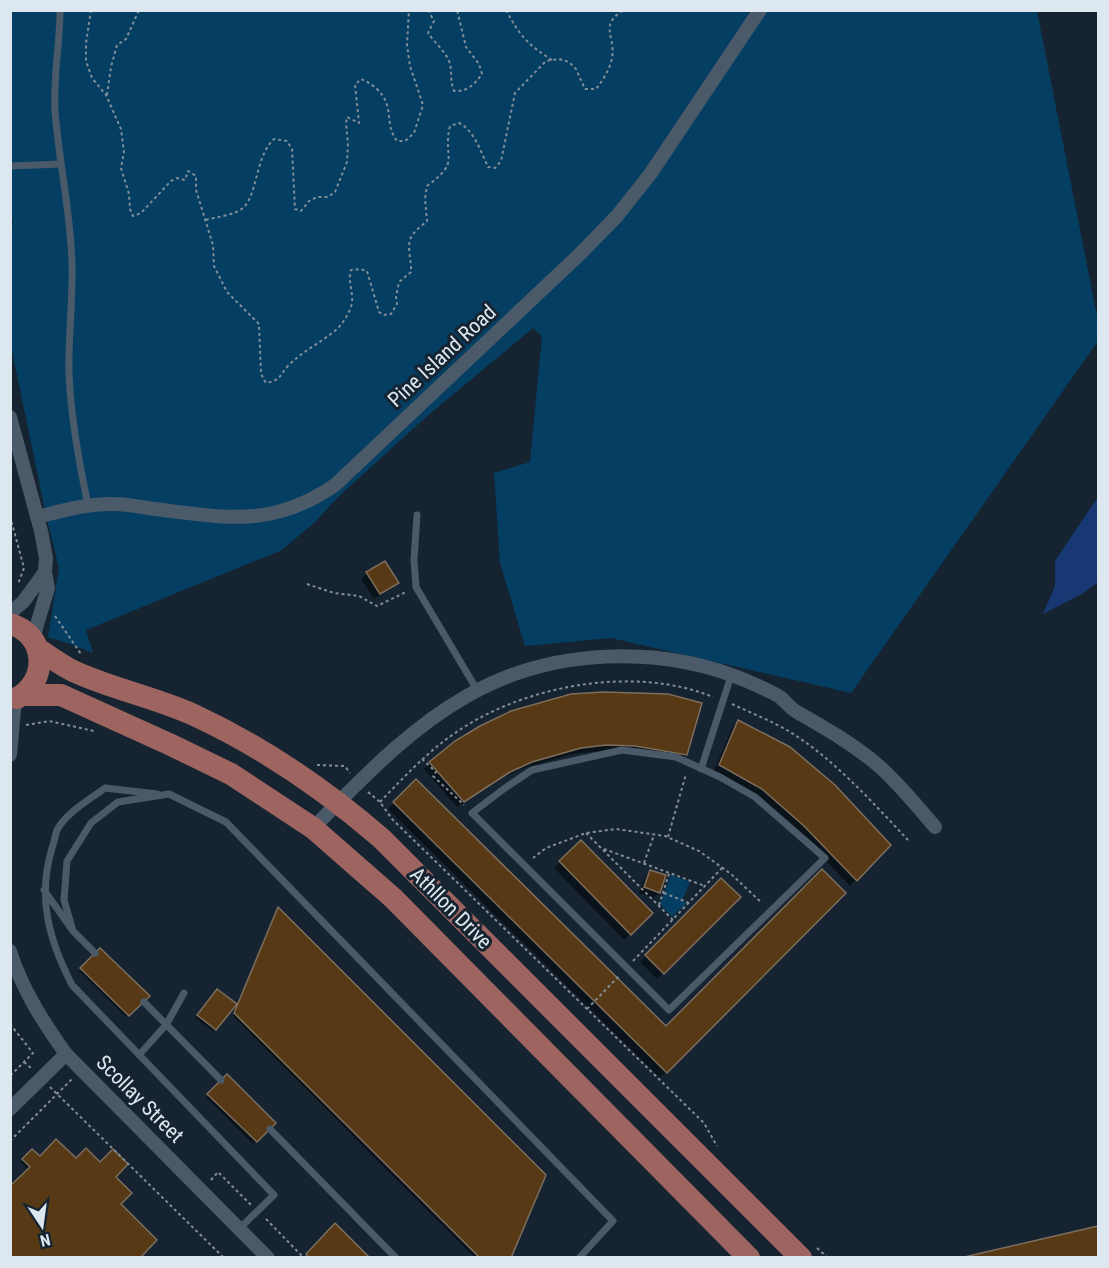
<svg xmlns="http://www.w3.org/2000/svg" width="1109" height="1268" viewBox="0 0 1109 1268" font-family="'Roboto Condensed',sans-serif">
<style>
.green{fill:#053e63}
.water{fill:#183874}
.shadow{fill:#0007}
.building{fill:#573a15;stroke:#7d6e5e;stroke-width:1.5}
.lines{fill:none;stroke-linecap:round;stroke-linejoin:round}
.path{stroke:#818d97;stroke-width:2;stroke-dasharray:3 3;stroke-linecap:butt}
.service{stroke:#4a5a68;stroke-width:7}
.minor{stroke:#4a5a68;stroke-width:14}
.primary{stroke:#9d6460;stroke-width:22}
.labels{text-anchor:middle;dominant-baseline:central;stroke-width:6;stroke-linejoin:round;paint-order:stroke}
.street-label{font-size:21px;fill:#dde7ef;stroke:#162431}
</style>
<rect width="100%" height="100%" fill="#162431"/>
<path class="green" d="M11,11H1037L1098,321V341L851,693L611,638L525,646L500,563L494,473L530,462L542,336L533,328L426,417L337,498L315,522L282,550L86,630L93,653L73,645L48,637L59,568L46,515L11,346L10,245L13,221L10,216Z
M671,875L690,882L682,901L687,903L672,917L660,904Z"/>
<path class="water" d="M1098,497V582L1082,594L1043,614L1055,586V561Z"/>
<path class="shadow" d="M367,573L397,582L374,599L361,579Z
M511,713L686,754L680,760L629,752L599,751L573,754L524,768L502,778L457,807L424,769L430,763Z
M738,722L889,845L850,886L797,831L756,795L714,771L732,728Z
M416,781L666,1028L844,893L660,1078L388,809Z
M581,842L651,913L624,940L554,868Z
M651,871L659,892L653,898L639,893L645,878Z
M721,880L738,897L657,979L640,962Z
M278,909L509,1258H475L233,1016Z
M100,950L148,996L126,1017L79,971Z
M215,993V1029L213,1031L195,1018Z
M227,1076L274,1123L253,1144L206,1097Z
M32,1151L40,1158L76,1160L114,1177L29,1170L21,1162Z"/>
<path class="building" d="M385,561L399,583L380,594L366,572Z
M603,692L668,694L702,703L687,755L635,746L606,745L581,748L532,762L510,772L464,802L429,762L455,741L480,726L511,711L571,694Z
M738,720L790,747L835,785L891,845L857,881L803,825L762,789L719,765Z
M416,779L666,1026L822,869L846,893L667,1073L393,802Z
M581,840L653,913L631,935L559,861Z
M650,870L666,875L660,893L644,887Z
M721,878L741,897L664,974L645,955Z
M278,907L546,1175L511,1258H480L234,1013Z
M100,948L150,996L129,1016L80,968Z
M217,989L237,1004L216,1030L197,1015Z
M227,1074L276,1123L257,1142L207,1094Z
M56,1139L76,1158L86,1148L100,1162L113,1149L128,1164L116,1177L132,1193L121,1204L157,1240L140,1258H10V1186L30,1167L22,1159L32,1149L40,1156Z
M335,1223L370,1258H309L306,1254Z
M1098,1226V1258H960Z"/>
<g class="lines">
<path class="path" d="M91,10L86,43V61L92,78L106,95L121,129L124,152L121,168L129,194L130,209L133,216L141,213L171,181L177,178L185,180L188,171L196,176V190L213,245L214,266L227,292L259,324L261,374L266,383C280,380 279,377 287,367C301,352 317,345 332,333C341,327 347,317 351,307C355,294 347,282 351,270L360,269L367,271L379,312L384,315L391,314L397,304L396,297L399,282L411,272C412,260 405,244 413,234C417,229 423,225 427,221L425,199L427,186C462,160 442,160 450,126L459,123C474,130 481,152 488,167L495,168L501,161L515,93L546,61L559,59L569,62L576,69L585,89H596C603,80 610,69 612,58C616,36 598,25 624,10
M428,10L434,21L428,33C434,42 445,51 449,61C453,72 449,78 454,91C467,92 475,84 482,74L479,64L466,47L457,10
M506,10C520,36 527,44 552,60
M107,95L111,67L117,45L126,39L139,10
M206,220C216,217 235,215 243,208C258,194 255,157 274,139L287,141L292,149L295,209L301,211L309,201L317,197H328L335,192L347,162L348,144L346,123L347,117L359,123L355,85L361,79C368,82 371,84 377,89C396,108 383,122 397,141H405L414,133L423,105L410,66L407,45L409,10
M10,516L24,568L18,584
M307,584L334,593L359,596L377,606L406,592
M55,616L81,654
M732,704C751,713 772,721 790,732C833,758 874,804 908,840
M26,725L49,721L94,731
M422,759L436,772L433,776L464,805
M317,765L345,766L350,773
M368,792L380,802L392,819L704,1123L717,1146
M380,802C405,776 428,751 458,731C526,685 635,665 713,697
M586,833L673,920
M668,837L686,774
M604,849L705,886
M533,858L546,848L586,833L616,829L665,836L699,851L731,874L762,903
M644,863L654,835
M664,893L689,903
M659,905L669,874
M633,961L722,868
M587,1009L619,976
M10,1024L33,1053L10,1076
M24,1062L31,1068
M50,1087L224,1258
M10,1141L72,1079
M211,1180L218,1172L251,1205
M266,1219L304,1258
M817,1248L828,1258"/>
<path class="service" d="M60,10C60,44 53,77 55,111C59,163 71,213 72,265C73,301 68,338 69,374C71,418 79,463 88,505
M10,166L61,164
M417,515L414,560L416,587L477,690
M622,750L676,757L720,777L755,797L825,858L669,1010L472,813L505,788L532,770Z
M701,769L731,676
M157,794L105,788C89,800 67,812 57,830C55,836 54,843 52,848C37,898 49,940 72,985L274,1195L239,1229
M44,890L73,931L95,953
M73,931L64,900L67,861L91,823L118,802L169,794L226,822L613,1221L579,1258
M144,1002L221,1080
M139,1055L166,1025L184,993
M270,1129L396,1258"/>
<path class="minor" d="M10,417L41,531L46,558L45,572L48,588L36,628L34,642
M37,517C62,511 87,503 114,504C127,504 141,507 155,509C226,518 273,528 335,485L580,254L617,216L651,173L760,10
M10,613L23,602L45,572
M10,755L15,699
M313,828C361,780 407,730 467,696C550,648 660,644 747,681C758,686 770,691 780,697C786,702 790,708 797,712C825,728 855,745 880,767C900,785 917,806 935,827
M10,951C22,989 43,1022 66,1054L268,1258
M10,1109L66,1054"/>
<path class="primary" d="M10,624C47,634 49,681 17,698
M38,649C49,656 61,665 73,671C112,689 154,697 194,715C263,747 323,788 381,838L801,1258
M23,695H61L169,744L231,774L313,828L393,898L749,1258"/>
</g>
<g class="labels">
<g class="street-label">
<text transform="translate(442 356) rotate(-43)">Pine Island Road</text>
<text transform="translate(451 908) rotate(45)">Athllon Drive</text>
<text transform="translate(140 1099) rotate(45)">Scollay Street</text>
</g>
</g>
<rect width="1109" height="1268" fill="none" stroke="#dde7ef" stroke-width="24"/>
<g transform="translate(42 1226) rotate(167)" stroke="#162431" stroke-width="4.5" paint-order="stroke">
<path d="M0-4.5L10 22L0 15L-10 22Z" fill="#dde7ef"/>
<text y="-9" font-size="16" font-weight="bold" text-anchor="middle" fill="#dde7ef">N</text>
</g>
</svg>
